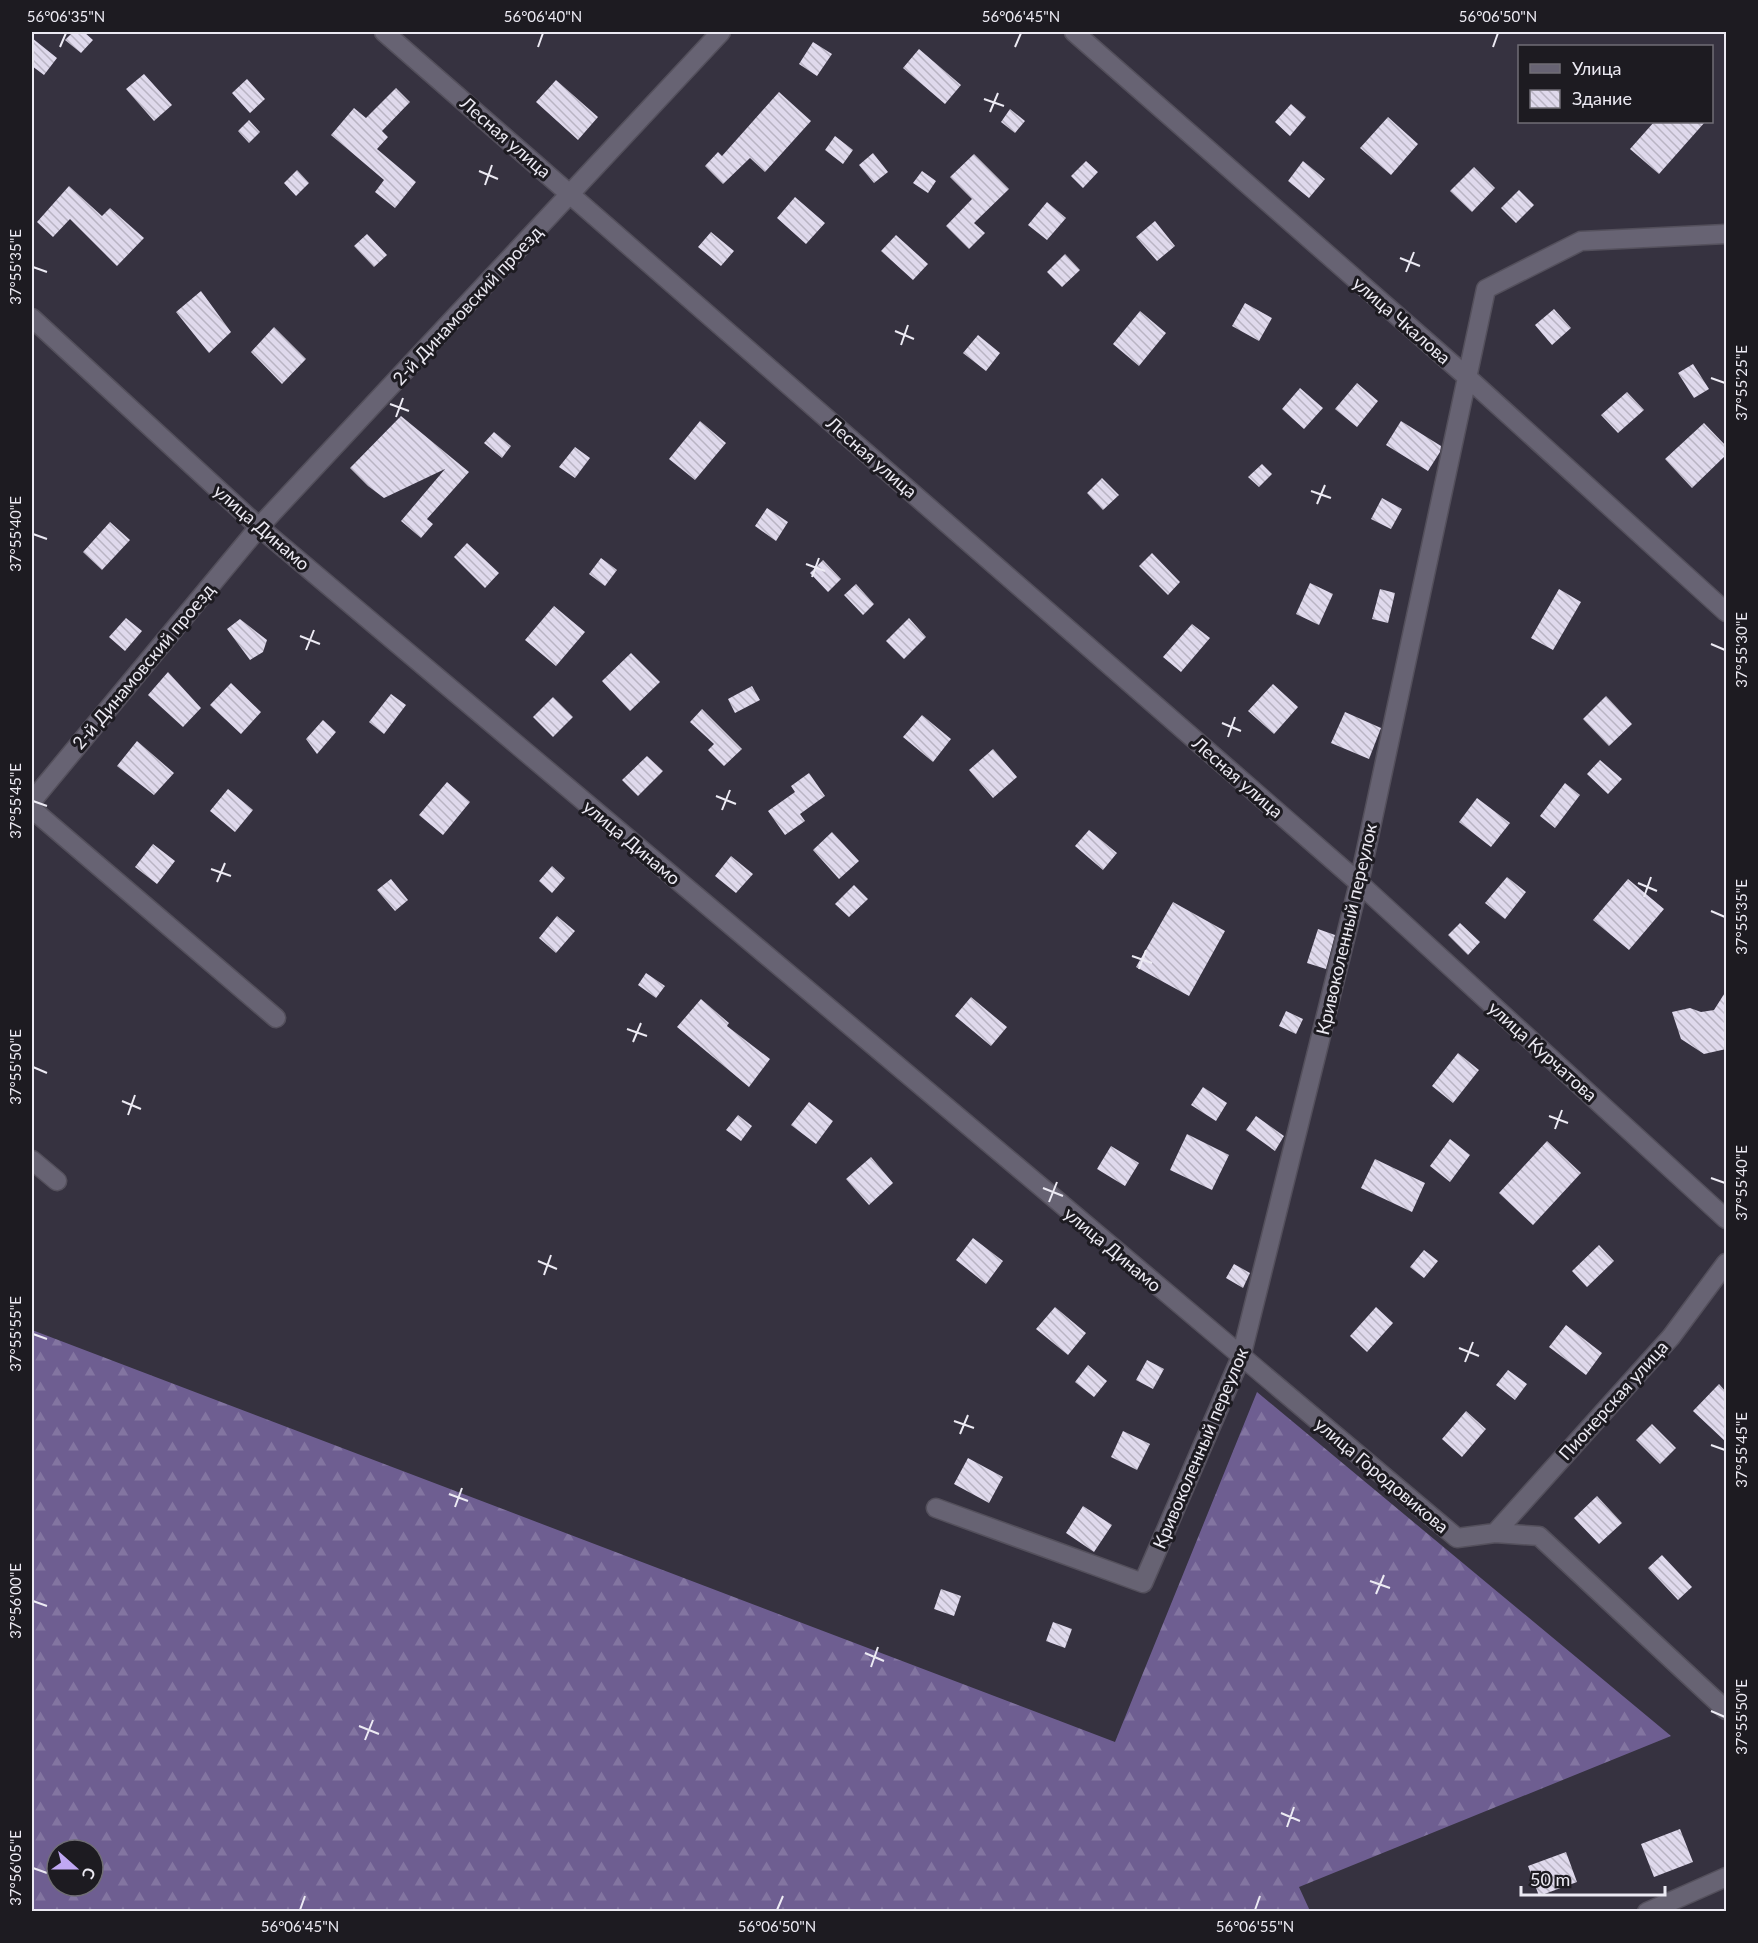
<svg xmlns="http://www.w3.org/2000/svg" width="1758" height="1943" viewBox="0 0 1758 1943" font-family="Lato,sans-serif">
<style>
.forest{fill:url(#forest-firs);fill-rule:evenodd}
.building{fill:url(#building-back-hatch)}
.lines{fill:none;stroke-linecap:round;stroke-linejoin:round}
.minor-casing{stroke:#54505c;stroke-width:21}
.minor{stroke:#676373;stroke-width:18}
.ticks{fill:none;stroke:#eceaf3;stroke-width:2}
.labels{text-anchor:middle;dominant-baseline:central;stroke-width:6;stroke-linejoin:round;paint-order:stroke}
.street-label{font-size:18px;fill:#eceaf3;stroke:#1d1b21}
.neatline{fill:none;stroke:#eceaf3;stroke-width:2}
.ticks-label{font-size:15px;text-anchor:middle;fill:#eceaf3}
</style>
<defs>
<pattern id="forest-firs" width="22" height="20" patternUnits="userSpaceOnUse" patternTransform="scale(1.5)"><rect width="22" height="20" fill="#6e5e91"/><path d="M5 1l3.5 6h-7zM16 11l3.5 6h-7z" fill="#8375a1"/></pattern>
<pattern id="building-back-hatch" width="6" height="6" patternUnits="userSpaceOnUse" patternTransform="scale(1.5)"><rect width="6" height="6" fill="#dfd9ec"/><path d="M-1 5l2 2M0 0l6 6M5-1l2 2" fill="none" stroke="#b9b4c3"/></pattern>
</defs>
<rect width="100%" height="100%" fill="#363240"/>
<path class="forest" d="M32,1330L1115,1742L1257,1392L1671,1736L1299,1887L1310,1911H32ZM57,1850H93V1886H57Z"/>
<path class="building" d="M73,32H84L93,40L81,53L65,40Z
M32,38L57,58L44,75L32,66Z
M813,42L832,54L817,76L799,64Z
M919,49L961,85L945,104L903,68Z
M144,74L172,105L154,121L126,89Z
M247,79L265,99L250,113L232,93Z
M556,80L598,117L578,140L536,102Z
M396,88L410,102L382,131L388,137L377,149L416,182L395,208L375,192L384,180L331,135L354,108L366,118Z
M779,92L811,121L765,172L750,158L723,184L705,166L718,152L722,156Z
M1291,104L1306,117L1290,136L1275,122Z
M1010,109L1025,121L1015,133L1001,122Z
M1388,117L1418,144L1391,175L1360,148Z
M249,120L260,132L249,143L238,131Z
M1654,122H1705L1659,174L1630,149Z
M835,136L853,150L843,164L825,150Z
M873,153L888,172L874,183L859,165Z
M974,154L1009,189L974,223L985,233L969,249L946,226L972,199L950,177Z
M1086,161L1098,172L1083,188L1071,176Z
M1303,161L1325,179L1309,198L1288,181Z
M1474,167L1495,188L1472,212L1450,191Z
M297,170L309,183L296,196L284,183Z
M922,171L936,181L928,193L913,183Z
M69,186L102,216L110,208L144,238L117,266L70,219L53,237L37,222Z
M1519,190L1534,205L1516,223L1501,208Z
M795,197L825,223L806,244L777,218Z
M1047,202L1066,218L1047,240L1028,225Z
M1155,221L1175,246L1157,261L1136,237Z
M711,232L734,251L721,266L698,247Z
M367,234L387,255L374,267L354,246Z
M896,235L928,264L913,280L881,251Z
M1065,254L1080,270L1062,287L1047,272Z
M201,291L231,332L209,353L176,312Z
M1245,303L1272,318L1259,341L1232,326Z
M1554,309L1571,328L1552,345L1535,325Z
M1140,311L1166,333L1139,366L1113,344Z
M274,327L306,359L282,384L251,352Z
M978,335L1000,353L986,371L963,353Z
M1693,364L1709,389L1694,398L1678,373Z
M1357,383L1378,401L1357,427L1335,409Z
M1300,388L1323,408L1304,429L1282,409Z
M1627,392L1644,410L1618,433L1601,415Z
M401,416L469,472L427,519L433,524L421,538L401,521L445,469L384,498L368,486L350,468Z
M700,421L726,443L695,480L669,459Z
M1401,421L1441,446L1440,452L1428,471L1386,445Z
M1704,423L1726,446V455L1692,488L1665,459Z
M494,432L511,446L502,458L484,443Z
M575,447L590,458L575,478L559,467Z
M1262,464L1272,474L1259,487L1248,477Z
M1102,478L1119,495L1103,510L1087,493Z
M1382,498L1402,509L1391,529L1371,519Z
M767,508L788,522L776,541L755,526Z
M110,522L130,540L102,570L83,552Z
M467,543L499,573L485,588L454,557Z
M1152,553L1180,582L1168,595L1139,566Z
M601,558L617,570L605,586L589,574Z
M823,560L841,579L828,592L810,573Z
M1310,583L1333,594L1319,625L1296,614Z
M856,584L874,604L863,615L844,595Z
M1380,589L1395,593L1388,623L1372,619Z
M1559,589L1581,602L1553,650L1531,638Z
M554,606L585,632L556,666L525,640Z
M126,618L142,631L125,651L109,637Z
M909,618L926,637L904,659L886,641Z
M240,619L267,640L263,652L250,660L227,629Z
M1192,624L1210,638L1181,672L1163,657Z
M631,653L660,682L630,711L602,681Z
M168,672L201,708L183,727L148,695Z
M231,683L261,712L241,734L210,705Z
M1273,684L1298,707L1274,734L1248,711Z
M752,686L760,700L735,713L728,699Z
M391,694L406,705L384,734L369,722Z
M1606,696L1632,724L1609,746L1583,719Z
M553,697L573,717L553,737L533,717Z
M702,709L742,749L724,766L708,750L714,744L690,722Z
M1345,712L1381,728L1369,759L1331,743Z
M922,715L951,739L933,762L903,737Z
M323,720L336,732L317,754L306,739Z
M137,741L174,773L154,795L117,766Z
M993,749L1017,777L993,798L969,770Z
M647,756L663,771L638,796L622,780Z
M1600,760L1622,779L1608,794L1587,774Z
M809,773L825,796L800,814L805,821L785,835L768,811L795,792L791,786Z
M447,782L470,802L443,835L419,815Z
M1565,783L1580,795L1555,828L1540,816Z
M228,789L253,810L235,832L210,811Z
M1477,798L1510,823L1491,847L1459,822Z
M1089,830L1117,853L1103,870L1075,846Z
M832,832L859,861L839,879L813,850Z
M153,844L175,861L157,884L135,867Z
M731,856L753,874L736,893L715,876Z
M552,866L565,878L552,893L539,881Z
M1507,877L1526,892L1505,919L1485,903Z
M391,879L408,900L395,911L377,890Z
M1628,879L1664,909L1629,950L1593,920Z
M854,885L868,899L849,917L835,904Z
M1173,902L1225,931L1189,996L1136,967Z
M557,916L575,931L556,953L539,938Z
M1460,923L1480,942L1468,955L1448,935Z
M1318,929L1335,935L1326,969L1307,963Z
M646,973L665,986L656,998L638,985Z
M1726,991V1049L1704,1054L1681,1039L1672,1012L1690,1008L1701,1012L1714,1010Z
M971,997L1007,1027L991,1046L955,1016Z
M701,999L729,1023L727,1026L770,1059L749,1087L677,1027Z
M1286,1011L1303,1019L1296,1034L1279,1026Z
M1458,1053L1479,1070L1453,1103L1432,1086Z
M1203,1087L1227,1103L1216,1121L1191,1105Z
M809,1102L833,1121L816,1144L791,1125Z
M738,1115L752,1126L741,1141L726,1130Z
M1256,1116L1284,1136L1275,1151L1246,1130Z
M1187,1134L1229,1155L1212,1190L1170,1170Z
M1450,1139L1470,1155L1450,1182L1430,1166Z
M1547,1141L1581,1173L1533,1225L1499,1193Z
M1111,1146L1139,1163L1125,1186L1097,1169Z
M871,1157L893,1183L869,1205L846,1179Z
M1375,1159L1425,1183L1412,1212L1361,1188Z
M973,1238L1003,1261L986,1284L956,1260Z
M1599,1245L1614,1261L1587,1287L1572,1271Z
M1424,1250L1438,1261L1424,1278L1410,1267Z
M1234,1264L1250,1273L1243,1288L1226,1278Z
M1055,1307L1086,1333L1068,1355L1036,1329Z
M1376,1307L1393,1323L1367,1352L1350,1336Z
M1566,1325L1602,1353L1586,1375L1549,1347Z
M1147,1360L1164,1369L1153,1389L1136,1380Z
M1088,1365L1107,1381L1094,1397L1075,1382Z
M1508,1370L1527,1384L1515,1400L1496,1385Z
M1719,1384L1726,1392V1442L1693,1411Z
M1466,1411L1486,1429L1462,1457L1442,1439Z
M1652,1424L1676,1448L1660,1464L1636,1440Z
M1123,1431L1150,1444L1137,1470L1111,1457Z
M968,1458L1003,1477L989,1503L954,1484Z
M1597,1496L1622,1523L1599,1544L1574,1518Z
M1083,1506L1112,1525L1094,1552L1066,1533Z
M1662,1555L1692,1587L1678,1600L1648,1568Z
M941,1589L961,1596L954,1616L934,1609Z
M1053,1622L1072,1629L1065,1648L1046,1641Z
M1680,1829L1693,1862L1654,1877L1641,1844Z
M1566,1852L1577,1882L1539,1896L1528,1866Z"/>
<g class="lines">
<defs>
<path id="minor" d="M384,32L1359,883L1726,1219
M1074,32L1467,377L1726,612
M32,318L259,527L1457,1538L1495,1533L1539,1536L1726,1710
M32,801L259,527L721,32
M32,809L276,1018
M32,1160L57,1181
M936,1508L1143,1583L1241,1357L1359,883L1486,289L1581,241L1726,234
M1495,1533L1671,1337L1726,1263
M1647,1912L1726,1877"/>
</defs>
<use href="#minor" class="minor-casing"/>
<use href="#minor" class="minor"/>
</g>
<path class="ticks" d="M60,47L66,33M538,47L543,33M1015,47L1021,33M1493,47L1498,33M984,99L1004,106M990,112L998,93M479,171L498,179M485,185L492,165M1400,258L1420,266M33,267L47,272M1406,272L1414,252M895,331L914,339M901,345L908,325M1711,378L1725,383M390,404L409,411M396,417L403,398M1311,491L1331,498M1317,504L1325,485M33,534L47,539M806,564L825,571M812,577L819,558M300,636L320,644M1711,644L1725,650M306,650L314,630M1222,723L1241,731M1228,737L1235,717M716,796L736,804M33,801L47,806M722,810L730,790M211,869L231,876M217,882L225,863M1638,883L1657,891M1644,897L1651,877M1711,911L1725,917M1132,956L1152,963M1139,969L1146,950M627,1029L647,1036M633,1042L641,1023M33,1067L47,1073M122,1101L141,1109M128,1115L135,1095M1549,1116L1568,1123M1555,1129L1562,1110M1711,1178L1725,1183M1043,1188L1063,1196M1049,1202L1057,1182M538,1261L557,1269M544,1275L551,1255M33,1334L47,1339M1459,1348L1479,1356M1465,1362L1473,1342M954,1421L974,1428M960,1434L968,1415M1711,1445L1725,1450M449,1494L468,1501M455,1507L462,1488M1370,1581L1390,1588M1376,1594L1384,1575M33,1601L47,1606M865,1653L884,1661M871,1667L878,1647M1711,1711L1725,1717M359,1726L379,1734M365,1740L373,1720M1281,1813L1300,1821M1287,1827L1294,1807M33,1868L47,1873M300,1910L305,1896M777,1910L783,1896M1255,1910L1260,1896"/>
<g class="labels">
<g class="street-label">
<text transform="translate(506 137) rotate(41)">Лесная улица</text>
<text transform="translate(467 305) rotate(-47)">2-й Динамовский проезд</text>
<text transform="translate(1402 320) rotate(41)">улица Чкалова</text>
<text transform="translate(872 457) rotate(41)">Лесная улица</text>
<text transform="translate(262 527) rotate(41)">улица Динамо</text>
<text transform="translate(143 666) rotate(-50)">2-й Динамовский проезд</text>
<text transform="translate(1238 777) rotate(41)">Лесная улица</text>
<text transform="translate(632 842) rotate(40)">улица Динамо</text>
<text transform="translate(1346 929) rotate(-77)">Кривоколенный переулок</text>
<text transform="translate(1543 1051) rotate(42)">улица Курчатова</text>
<text transform="translate(1113 1249) rotate(40)">улица Динамо</text>
<text transform="translate(1613 1400) rotate(-48)">Пионерская улица</text>
<text transform="translate(1200 1448) rotate(-67)">Кривоколенный переулок</text>
<text transform="translate(1382 1475) rotate(40)">улица Городовикова</text>
</g>
</g>
<rect width="1758" height="1943" fill="none" stroke="#1d1b21" stroke-width="66"/>
<rect x="1518" y="45" width="195" height="78" fill="#1d1b21" stroke="#706e75" stroke-width="1.5"/>
<rect x="1530" y="64" width="30" height="9" fill="#676373" stroke="#706e75" stroke-width="1.5"/>
<text x="1572" y="75" font-size="18" fill="#eceaf3">Улица</text>
<rect x="1530" y="90" width="30" height="18" fill="url(#building-back-hatch)" stroke="#706e75" stroke-width="1.5"/>
<text x="1572" y="105" font-size="18" fill="#eceaf3">Здание</text>
<g transform="translate(75 1868) rotate(111)"><circle r="28" fill="#1d1b21" stroke="#706e75" stroke-width="1.5"/>
<path d="M0-4.5L10 22L0 15L-10 22Z" fill="#c0a8f3"/>
<text y="-9" font-size="16" font-weight="bold" text-anchor="middle" fill="#eceaf3">С</text>
</g>
<path d="M1521 1886v9h144v-9" fill="none" stroke="#eceaf3" stroke-width="3"/>
<text x="1530" y="1886" font-size="18" fill="#eceaf3" stroke="#1d1b21" stroke-width="4.5" paint-order="stroke">50 m</text>
<rect x="33" y="33" width="1692" height="1877" class="neatline"/>
<g class="ticks-label">
<text x="66" y="22">56°06'35"N</text>
<text x="543" y="22">56°06'40"N</text>
<text x="1021" y="22">56°06'45"N</text>
<text x="1498" y="22">56°06'50"N</text>
<text transform="translate(16 267) rotate(-90)" y="5">37°55'35"E</text>
<text transform="translate(1742 383) rotate(-90)" y="5">37°55'25"E</text>
<text transform="translate(16 534) rotate(-90)" y="5">37°55'40"E</text>
<text transform="translate(1742 650) rotate(-90)" y="5">37°55'30"E</text>
<text transform="translate(16 801) rotate(-90)" y="5">37°55'45"E</text>
<text transform="translate(1742 917) rotate(-90)" y="5">37°55'35"E</text>
<text transform="translate(16 1067) rotate(-90)" y="5">37°55'50"E</text>
<text transform="translate(1742 1183) rotate(-90)" y="5">37°55'40"E</text>
<text transform="translate(16 1334) rotate(-90)" y="5">37°55'55"E</text>
<text transform="translate(1742 1450) rotate(-90)" y="5">37°55'45"E</text>
<text transform="translate(16 1601) rotate(-90)" y="5">37°56'00"E</text>
<text transform="translate(1742 1717) rotate(-90)" y="5">37°55'50"E</text>
<text transform="translate(16 1868) rotate(-90)" y="5">37°56'05"E</text>
<text x="300" y="1932">56°06'45"N</text>
<text x="777" y="1932">56°06'50"N</text>
<text x="1255" y="1932">56°06'55"N</text>
</g>
</svg>
